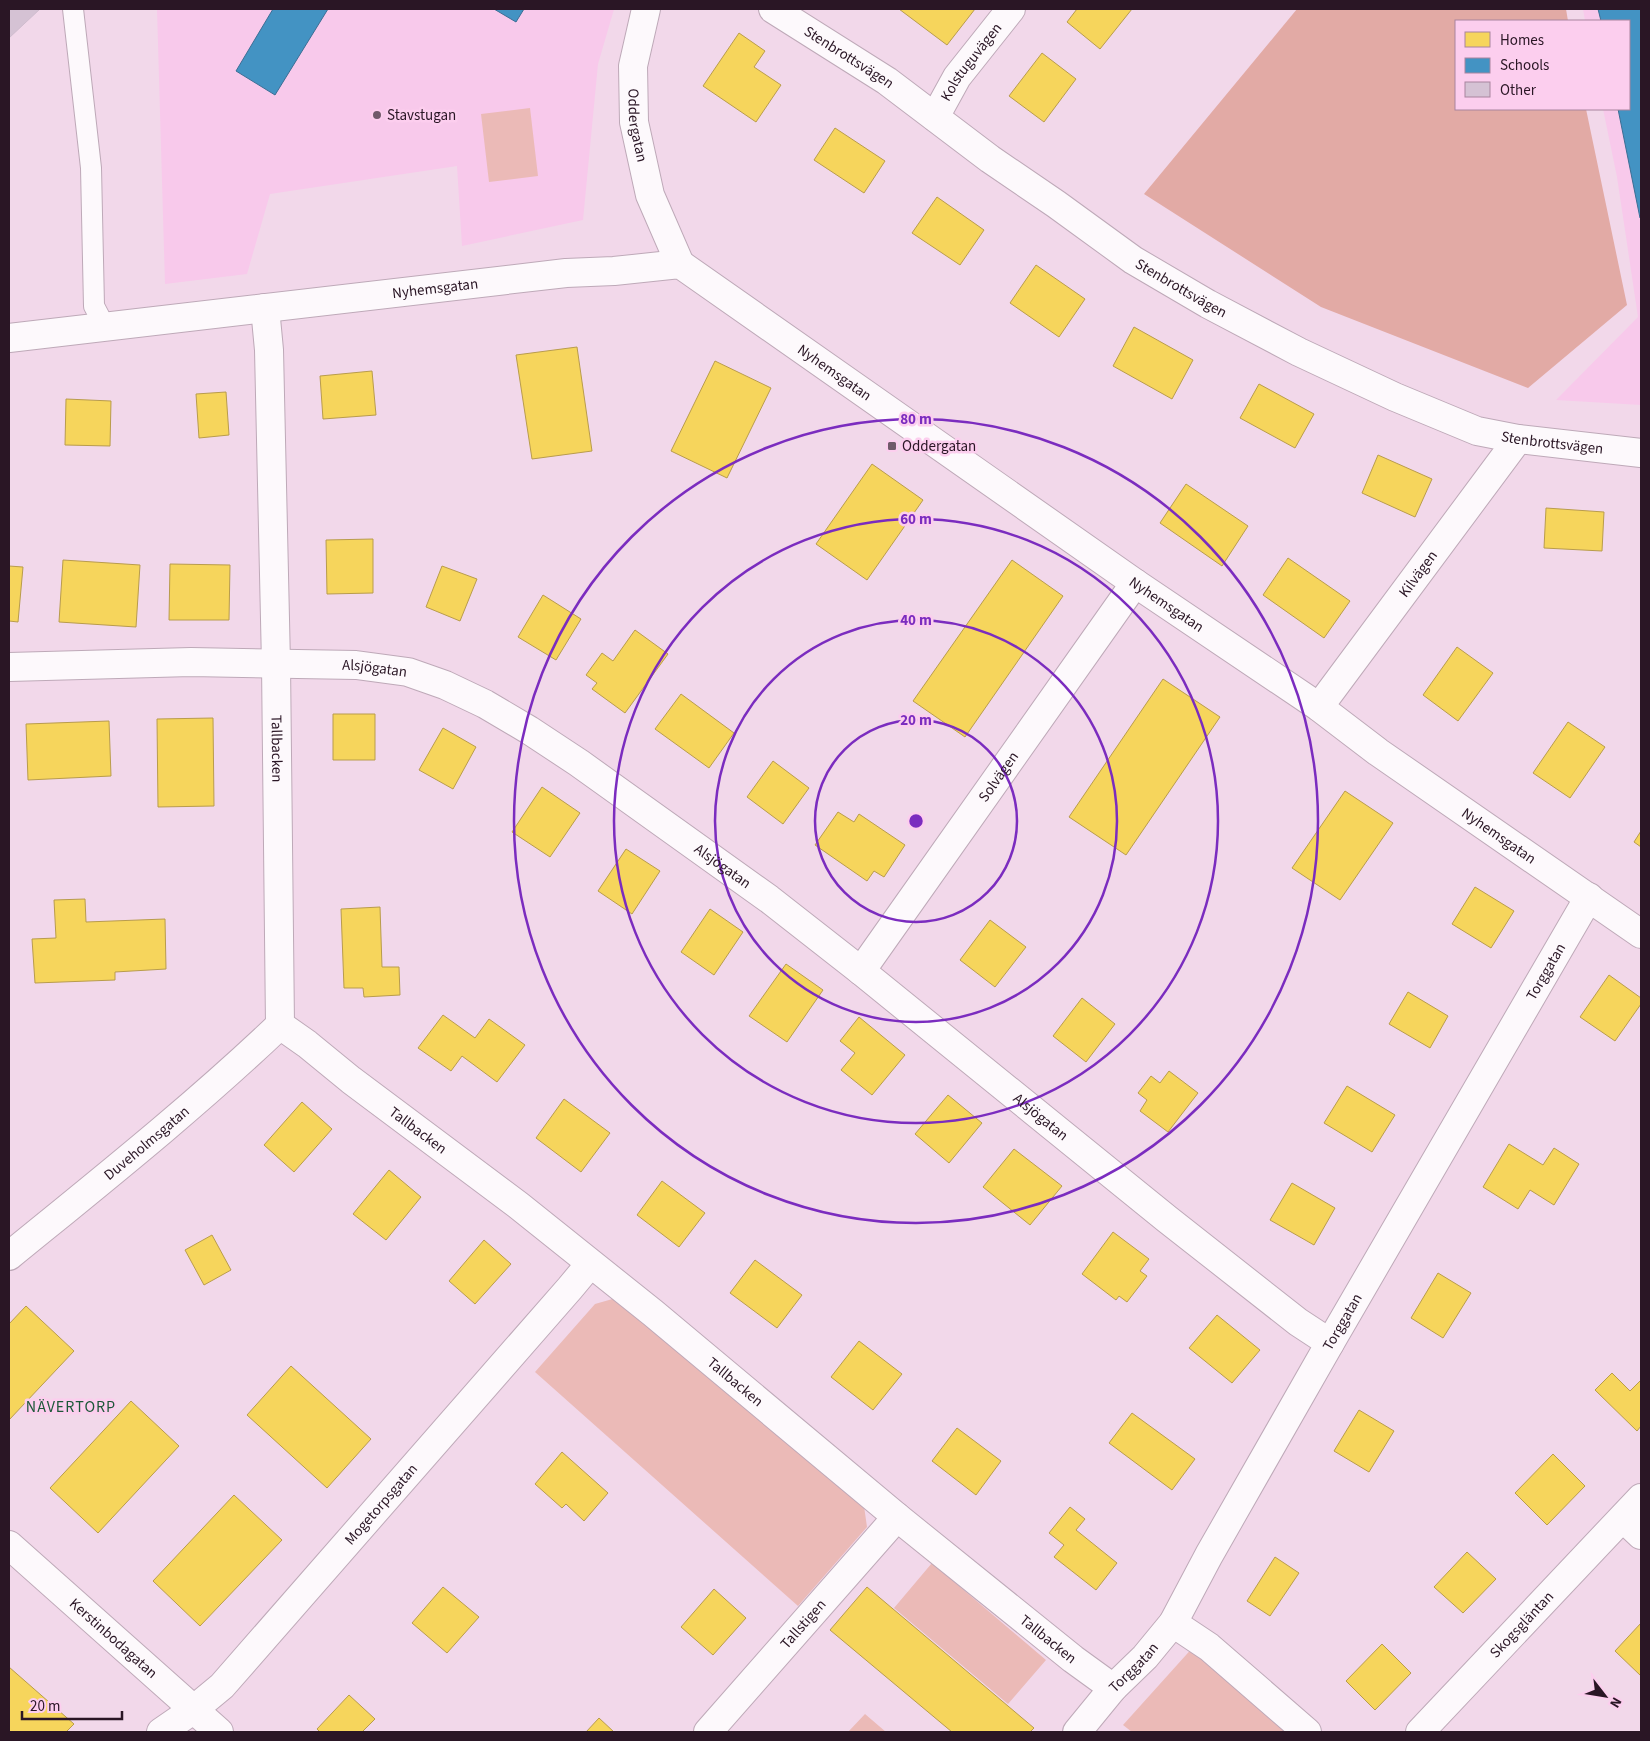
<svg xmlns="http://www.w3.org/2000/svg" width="1650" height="1741" viewBox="0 0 1650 1741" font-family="'Source Sans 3',sans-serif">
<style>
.built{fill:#f8c9eb}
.green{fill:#ebbab7}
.forest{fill:#e2aaa5}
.homes{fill:#f6d55c;stroke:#b99c4c}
.schools{fill:#4393c3;stroke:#3c6e94}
.building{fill:#d5c2d4;stroke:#cfbcce}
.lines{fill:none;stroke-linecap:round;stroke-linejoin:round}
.service-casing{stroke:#bea9b8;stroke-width:22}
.minor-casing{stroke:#bea9b8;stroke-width:30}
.tertiary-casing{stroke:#bea9b8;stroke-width:30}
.service{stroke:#fdf9fc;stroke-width:20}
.minor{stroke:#fdf9fc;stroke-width:28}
.tertiary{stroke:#fdf9fc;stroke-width:28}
.ring{fill:none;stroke:#7b2cbf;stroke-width:2.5}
.poi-dot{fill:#705a6a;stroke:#fcceee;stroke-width:2}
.labels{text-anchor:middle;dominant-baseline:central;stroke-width:5;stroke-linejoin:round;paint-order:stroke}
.street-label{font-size:15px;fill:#2a1625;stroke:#fcceee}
.poi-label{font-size:15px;fill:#2a1625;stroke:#fcceee;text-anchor:start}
.neighbourhood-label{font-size:16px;letter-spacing:1px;fill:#1d5839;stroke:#fcceee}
.centre{fill:#7b2cbf;stroke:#fcceee;stroke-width:2.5}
.ring-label{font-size:15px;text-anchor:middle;font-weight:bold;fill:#7b2cbf;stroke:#fcceee;stroke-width:5;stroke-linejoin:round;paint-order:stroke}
</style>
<rect width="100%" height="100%" fill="#f2d8ea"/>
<path class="built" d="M157,9H614L598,64L583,220L462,246L457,166L270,194L247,274L165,284Z
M1583,9H1641V405L1556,400L1638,317L1617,177L1603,109H1629V21H1585Z"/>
<path class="green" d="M530,108L538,176L489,182L481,114Z
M616,1298L864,1506L867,1527L798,1606L535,1372L595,1304Z
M932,1563L1046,1660L1008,1704L894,1608Z
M1195,1645L1292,1732H1132L1123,1725Z
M865,1714L886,1732H848Z"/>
<path class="forest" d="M1297,9H1566L1568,21H1456V109H1586L1627,305L1528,388L1321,307L1144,194Z"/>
<path class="homes" d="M899,9H975L947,45Z
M1077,9H1132L1100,49L1067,22Z
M739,33L765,51L754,67L781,85L756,122L703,86Z
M1042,53L1076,79L1044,122L1009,96Z
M835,128L885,161L864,193L814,160Z
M937,197L984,230L960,265L912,233Z
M1036,265L1085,299L1059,337L1010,303Z
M1134,327L1193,360L1172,399L1113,366Z
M577,347L592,451L532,459L516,355Z
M715,361L771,388L727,478L671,451Z
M372,371L376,415L323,419L320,376Z
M1259,384L1314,414L1295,448L1240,418Z
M226,392L229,435L199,438L196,394Z
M66,399L111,401L110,446L65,445Z
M1378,455L1432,479L1415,517L1362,493Z
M872,464L923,500L867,580L816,544Z
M1186,484L1248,526L1222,566L1160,523Z
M1546,508L1604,512L1602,551L1544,548Z
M373,539V593L327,594L326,540Z
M1288,558L1350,601L1324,638L1263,595Z
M63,560L140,565L136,627L59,622Z
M1012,560L1063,596L965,737L913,701Z
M170,564L230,565L229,620H169Z
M9,566L23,567L18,622L9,621Z
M442,566L477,579L460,621L426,607Z
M543,595L581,619L556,660L518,637Z
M635,630L668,654L625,713L592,689L597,683L586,675L602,653L613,661Z
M1457,647L1493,673L1458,721L1423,695Z
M1163,679L1220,717L1126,855L1069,817Z
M681,694L734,733L709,768L655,729Z
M333,714H375V760H333Z
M213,718L214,806L158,807L157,719Z
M109,721L111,776L28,780L26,724Z
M1568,722L1605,747L1570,798L1533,773Z
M443,728L476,747L453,789L419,770Z
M773,761L809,788L783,824L747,797Z
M542,787L580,813L550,857L512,832Z
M1345,791L1393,823L1340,900L1292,868Z
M838,812L854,822L859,814L905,845L884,877L874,871L867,881L815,845Z
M1641,831V847L1634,842Z
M626,849L660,871L632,914L598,891Z
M1475,887L1514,911L1491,948L1452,924Z
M85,899L86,922L165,919L166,969L115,972V980L35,983L32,939L56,938L54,900Z
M380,907L382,967H399L400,995L364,997L363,988H344L341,909Z
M710,909L743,932L714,975L681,952Z
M990,920L1026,947L995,987L960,960Z
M786,964L823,990L787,1042L749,1016Z
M1609,975L1641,998V1004L1615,1041L1580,1017Z
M1408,992L1448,1016L1430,1048L1389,1024Z
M1082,998L1115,1024L1086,1062L1053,1036Z
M443,1015L475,1038L489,1019L525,1045L497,1082L462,1056L451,1071L418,1048Z
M859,1017L905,1055L872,1095L841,1070L855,1053L840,1041Z
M1169,1071L1198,1093L1168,1132L1140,1111L1147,1100L1138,1093L1151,1076L1160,1083Z
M1347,1086L1395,1115L1372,1152L1324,1123Z
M948,1095L982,1123L949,1163L915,1134Z
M564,1099L610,1133L581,1172L536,1138Z
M302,1102L332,1129L294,1172L264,1145Z
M1509,1144L1543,1165L1554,1148L1579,1164L1554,1205L1530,1190L1518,1209L1483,1187Z
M1014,1149L1062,1186L1030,1225L983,1187Z
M389,1170L421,1197L386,1240L353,1214Z
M662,1181L705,1213L679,1247L637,1215Z
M1292,1183L1335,1208L1314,1245L1270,1220Z
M1113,1232L1149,1259L1140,1271L1147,1276L1127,1302L1119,1296L1116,1300L1082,1274Z
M212,1235L231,1270L204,1285L185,1250Z
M484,1240L511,1264L475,1304L449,1281Z
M755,1260L802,1295L777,1328L730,1293Z
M1438,1273L1471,1293L1443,1338L1411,1318Z
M26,1306L74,1351L9,1420V1324Z
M1217,1315L1260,1350L1232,1383L1189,1348Z
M859,1341L902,1374L873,1410L831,1377Z
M291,1366L371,1439L327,1488L247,1415Z
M1612,1373L1630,1391L1641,1380V1426L1637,1431L1595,1390Z
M131,1401L179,1446L98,1533L50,1488Z
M1359,1410L1394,1431L1369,1472L1334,1451Z
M1132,1413L1195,1459L1172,1490L1109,1443Z
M957,1428L1001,1461L976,1495L932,1461Z
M562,1452L608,1493L584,1521L566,1504L562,1508L535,1484Z
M1553,1454L1585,1486L1547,1525L1515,1493Z
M234,1495L282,1540L200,1626L153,1581Z
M1070,1507L1085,1519L1076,1530L1117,1563L1096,1590L1054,1557L1064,1545L1049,1533Z
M1467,1552L1496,1579L1463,1613L1434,1587Z
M1275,1557L1299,1573L1270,1616L1247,1601Z
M443,1587L479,1617L447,1653L412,1623Z
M867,1587L1034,1728L1030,1732H952L830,1630Z
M714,1589L746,1618L713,1655L681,1627Z
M1641,1623V1676L1615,1651Z
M1382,1644L1411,1673L1375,1710L1346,1681Z
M9,1667L74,1724L66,1732H9Z
M349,1695L375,1719L362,1732H320L317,1729Z
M599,1718L614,1732H586Z"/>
<path class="schools" d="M273,9H328L275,95L236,71Z
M494,9H524L516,22Z
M1598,9H1641V218H1640L1618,109H1629V21H1601Z"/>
<path class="building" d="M9,9H40L9,38Z"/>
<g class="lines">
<defs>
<path id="service" d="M73,9L91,168L94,306L105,327"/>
<g id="minor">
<path id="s1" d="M646,9L633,66L634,122L650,195L680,264"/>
<path id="s2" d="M773,9L887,81L990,159L1056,204L1133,260L1208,304L1299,352L1395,397L1477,431L1518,439L1641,453"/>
<path id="s3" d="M935,117L957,77L1011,9"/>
<path id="s4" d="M265,308L269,350L276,664L280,1025L307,1044L351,1080L518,1205L653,1313L897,1517L1073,1659L1113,1688"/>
<path id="s5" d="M9,338L566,273L614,271L680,264L1135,583L1319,707L1378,752L1641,934"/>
<path id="s6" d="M9,667L191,662L356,665L408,672L445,685L485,704L529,730L579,763L769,899L861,971L1167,1219L1298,1322L1330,1343"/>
<path id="s7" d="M1319,707L1518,439"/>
<path id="s8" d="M861,971L1135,583"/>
<path id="s9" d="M9,1256C101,1181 194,1107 280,1025"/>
<path d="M1623,1518L1641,1535"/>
<path d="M1173,1623L1209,1647L1307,1732"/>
<path id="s10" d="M161,1732L193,1710L222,1686L570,1288L590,1264"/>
<path id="s11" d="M708,1732L897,1517"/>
<path id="s12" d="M1077,1732L1113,1688L1145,1657L1173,1623L1209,1555L1330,1343L1589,897"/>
<path id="s13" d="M1420,1732L1641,1498"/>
</g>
<g id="tertiary">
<path id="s14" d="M9,1545L219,1732"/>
</g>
</defs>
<use href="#service" class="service-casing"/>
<use href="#minor" class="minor-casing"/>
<use href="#tertiary" class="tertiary-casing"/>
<use href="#service" class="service"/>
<use href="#minor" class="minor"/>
<use href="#tertiary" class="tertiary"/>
</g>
<g class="ring">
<circle cx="916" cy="821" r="101"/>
<circle cx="916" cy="821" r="201"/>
<circle cx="916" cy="821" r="302"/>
<circle cx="916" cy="821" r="402"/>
</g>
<g class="poi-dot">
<circle cx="377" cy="115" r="5"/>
<rect x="887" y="441" width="10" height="10" rx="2.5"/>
</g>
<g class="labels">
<g class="street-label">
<text stroke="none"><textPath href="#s2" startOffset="90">Stenbrottsvägen</textPath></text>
<text stroke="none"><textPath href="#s3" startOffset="66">Kolstuguvägen</textPath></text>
<text stroke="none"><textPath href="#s1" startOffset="118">Oddergatan</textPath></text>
<text stroke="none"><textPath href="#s2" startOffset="495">Stenbrottsvägen</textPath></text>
<text stroke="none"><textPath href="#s5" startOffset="429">Nyhemsgatan</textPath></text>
<text stroke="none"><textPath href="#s5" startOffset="864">Nyhemsgatan</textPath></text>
<text stroke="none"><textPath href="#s2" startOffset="900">Stenbrottsvägen</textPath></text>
<text stroke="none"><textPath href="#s7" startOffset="166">Kilvägen</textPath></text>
<text stroke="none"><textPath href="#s5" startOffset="1269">Nyhemsgatan</textPath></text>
<text stroke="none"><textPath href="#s6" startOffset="366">Alsjögatan</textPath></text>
<text stroke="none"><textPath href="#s4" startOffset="441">Tallbacken</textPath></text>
<text stroke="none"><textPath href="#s8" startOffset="238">Solvägen</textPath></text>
<text stroke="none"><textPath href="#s5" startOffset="1674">Nyhemsgatan</textPath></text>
<text stroke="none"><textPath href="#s6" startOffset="771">Alsjögatan</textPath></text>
<text stroke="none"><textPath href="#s12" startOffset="896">Torggatan</textPath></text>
<text stroke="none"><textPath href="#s6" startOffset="1176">Alsjögatan</textPath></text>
<text stroke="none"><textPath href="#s4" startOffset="891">Tallbacken</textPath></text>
<text stroke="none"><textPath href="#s9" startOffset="178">Duveholmsgatan</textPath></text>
<text stroke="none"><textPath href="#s12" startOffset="491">Torggatan</textPath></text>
<text stroke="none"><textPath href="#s4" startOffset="1296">Tallbacken</textPath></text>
<text stroke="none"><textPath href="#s10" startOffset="318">Mogetorpsgatan</textPath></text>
<text stroke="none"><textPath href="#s11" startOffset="144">Tallstigen</textPath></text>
<text stroke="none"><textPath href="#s13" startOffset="148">Skogsgläntan</textPath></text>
<text stroke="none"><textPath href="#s14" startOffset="140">Kerstinbodagatan</textPath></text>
<text stroke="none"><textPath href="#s4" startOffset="1701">Tallbacken</textPath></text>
<text stroke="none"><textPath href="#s12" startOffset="86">Torggatan</textPath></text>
</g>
<g class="poi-label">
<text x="387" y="115">Stavstugan</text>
<text x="902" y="446">Oddergatan</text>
</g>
<g class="neighbourhood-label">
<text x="71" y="1407">NÄVERTORP</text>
</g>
</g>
<circle cx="916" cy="821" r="8" class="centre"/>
<g class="ring-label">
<text x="916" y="424">80 m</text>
<text x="916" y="524">60 m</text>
<text x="916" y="625">40 m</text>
<text x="916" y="725">20 m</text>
</g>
<rect width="1650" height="1741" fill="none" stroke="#2a1625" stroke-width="20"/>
<rect x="1455" y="20" width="175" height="90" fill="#fcceee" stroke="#a8849e"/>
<rect x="1465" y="32" width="25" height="15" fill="#f6d55c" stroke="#a8849e"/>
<text x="1500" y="45" font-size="15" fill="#2a1625">Homes</text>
<rect x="1465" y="58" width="25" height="15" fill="#4393c3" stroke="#a8849e"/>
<text x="1500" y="70" font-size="15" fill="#2a1625">Schools</text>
<rect x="1465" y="82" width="25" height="15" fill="#d5c2d4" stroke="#a8849e"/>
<text x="1500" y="95" font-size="15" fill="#2a1625">Other</text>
<g transform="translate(1605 1696) rotate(121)" stroke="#fcceee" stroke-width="4" paint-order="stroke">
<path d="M0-4L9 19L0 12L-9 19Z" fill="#2a1625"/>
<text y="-8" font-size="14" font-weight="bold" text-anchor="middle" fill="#2a1625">N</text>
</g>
<path d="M22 1711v8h100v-8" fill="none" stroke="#2a1625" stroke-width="2.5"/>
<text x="30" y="1711" font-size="15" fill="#2a1625" stroke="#fcceee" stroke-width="4" paint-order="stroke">20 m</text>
</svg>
